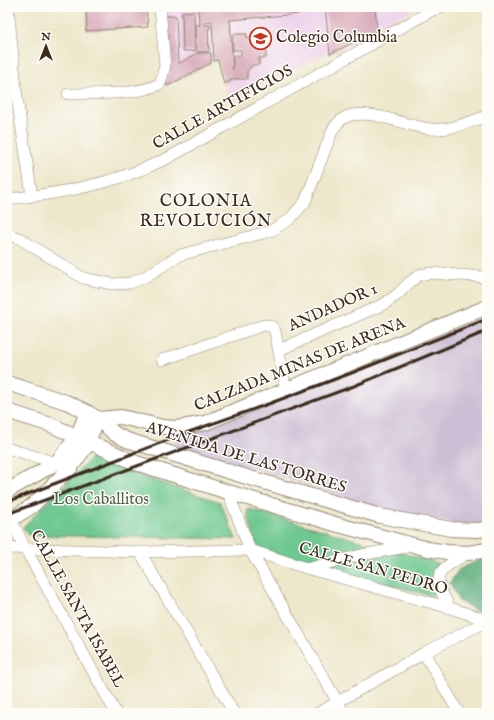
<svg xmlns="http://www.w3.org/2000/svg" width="494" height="720" viewBox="0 0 494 720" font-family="'IM FELL English',serif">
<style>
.built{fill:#edd0e9}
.industrial{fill:#ccbed4}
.green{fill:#6ec890;stroke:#547957}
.forest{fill:#5aac7a;stroke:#4a6b4c}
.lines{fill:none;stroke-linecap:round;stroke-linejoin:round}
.stream{stroke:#4ab1c9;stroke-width:4}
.building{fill:#d3a0b1}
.minor-casing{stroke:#948874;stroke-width:12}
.tertiary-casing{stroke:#948874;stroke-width:16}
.minor{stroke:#fff;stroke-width:11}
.tertiary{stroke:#fff;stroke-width:14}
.rail{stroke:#3b2a1e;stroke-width:3}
.labels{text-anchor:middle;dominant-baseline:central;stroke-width:3;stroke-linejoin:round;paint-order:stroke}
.poi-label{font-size:16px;fill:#3b2a1e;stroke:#fdfcf7;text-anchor:start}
.street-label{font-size:16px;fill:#3b2a1e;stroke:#fdfcf7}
.park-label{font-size:16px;fill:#4d6146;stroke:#fdfcf7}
.neighbourhood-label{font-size:17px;letter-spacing:1px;fill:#3b2a1e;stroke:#fdfcf7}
</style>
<rect width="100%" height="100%" fill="#fdfcf7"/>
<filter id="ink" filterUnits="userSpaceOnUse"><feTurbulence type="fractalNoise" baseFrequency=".025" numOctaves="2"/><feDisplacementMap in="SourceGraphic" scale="8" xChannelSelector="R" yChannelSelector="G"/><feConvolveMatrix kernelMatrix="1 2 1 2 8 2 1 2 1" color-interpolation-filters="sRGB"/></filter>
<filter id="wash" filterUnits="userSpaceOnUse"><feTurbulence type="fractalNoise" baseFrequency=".012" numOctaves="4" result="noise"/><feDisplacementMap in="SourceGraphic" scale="16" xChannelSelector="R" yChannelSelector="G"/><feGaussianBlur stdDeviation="0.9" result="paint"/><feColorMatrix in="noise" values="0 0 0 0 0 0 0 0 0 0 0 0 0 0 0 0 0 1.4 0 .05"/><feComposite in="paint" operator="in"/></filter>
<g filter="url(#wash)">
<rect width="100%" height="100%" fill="#ede7cb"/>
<path class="built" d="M164,7H411L412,10L229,102L218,60L214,61L167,86Z"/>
<path class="industrial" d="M487,316V523L477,525L428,520L381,508L193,450L178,449L172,433L201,429L366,366Z"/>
<path class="green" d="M92,457L134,474L220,502L236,539L28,535L23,527Z
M249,509L437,563L440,565C430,574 428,583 434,595L433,596L257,550L247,511Z"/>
<path class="forest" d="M487,557V615L481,613L459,601L450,583L459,569Z"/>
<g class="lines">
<path class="stream" d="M486,513H487"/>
</g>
<g id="blocks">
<path class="building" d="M86,7H146L148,27L86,31V26H87Z
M197,7H298V14L230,20L233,70V56H241V50H233V34H247V38H266V58H259V65H253L247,71V79H233L224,84L218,60L214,61L212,21L205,22V25H210V29H208L209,51L197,52L196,25H200Z
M325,7H375L377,30L330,54Z
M194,11L195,51H183L182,12Z
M164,16H176L178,64L198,53H211V63L167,86Z"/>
</g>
</g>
<g filter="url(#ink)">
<use href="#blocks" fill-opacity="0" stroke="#948874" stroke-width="1"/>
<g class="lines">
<defs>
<path id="minor" d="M8,7L17,98L32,196
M68,94C96,93 134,96 160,84L165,66L160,7
M7,199C48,195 91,188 130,174C142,170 154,164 166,159L431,11L441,7
M7,234L19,238L83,278L112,284L130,283L143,278L180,255L271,231L290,219L305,202L333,129C338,122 344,116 352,115C379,111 405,126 431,129C450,131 469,122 487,116
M279,350L384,304L398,294L410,282L419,275L430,273L487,277
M162,360L264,325C269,325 273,326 275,331L286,390
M7,448L60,464
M228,492L250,550L344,713
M11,519L25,548L116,713
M7,548L140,552L250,550L309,569L450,608L487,620
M140,552L234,713
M310,568L361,555L412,546
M450,608C430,574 437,571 468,553
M424,653L459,713
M318,713L424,653L487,621"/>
<path id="tertiary" d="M7,383L66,402L87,412L98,419L115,434L127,440L250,478L380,516L451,529L476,530L487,529
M7,411L51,425L136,463L228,492L342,526L428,549L447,552L468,553L487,550
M98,419L121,417L163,427L177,428L205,423L487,307
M7,491L56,463L77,437L87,412
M7,522L32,506L71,467L85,448L98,419"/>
</defs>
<use href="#minor" class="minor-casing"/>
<use href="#tertiary" class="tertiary-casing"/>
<use href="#minor" class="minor"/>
<use href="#tertiary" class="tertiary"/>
<path class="rail" d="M7,502L186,433L268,404L349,374L487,319
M7,514L354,386L487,331"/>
</g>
</g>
<defs>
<symbol id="school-ring" viewBox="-11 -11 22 22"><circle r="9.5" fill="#fdfcf7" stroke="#c8321e" stroke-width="1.5"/><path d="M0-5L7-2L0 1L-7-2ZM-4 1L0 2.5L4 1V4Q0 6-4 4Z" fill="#c8321e"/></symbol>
</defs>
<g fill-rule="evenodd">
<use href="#school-ring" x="248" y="26" width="25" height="25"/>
</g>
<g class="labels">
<g class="poi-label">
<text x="276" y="38">Colegio Columbia</text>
</g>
<g class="street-label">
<text transform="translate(223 108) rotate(-29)">CALLE ARTIFICIOS</text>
<text transform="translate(333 308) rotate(-24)">ANDADOR 1</text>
<text transform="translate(300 365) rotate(-22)">CALZADA MINAS DE ARENA</text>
<text transform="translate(246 458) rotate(17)">AVENIDA DE LAS TORRES</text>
<text transform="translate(373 569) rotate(16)">CALLE SAN PEDRO</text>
<text transform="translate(77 609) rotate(61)">CALLE SANTA ISABEL</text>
</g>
<g class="park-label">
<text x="101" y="500">Los Caballitos</text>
</g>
<g class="neighbourhood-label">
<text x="206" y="201">COLONIA<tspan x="206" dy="20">REVOLUCIÓN</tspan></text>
</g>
</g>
<rect width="494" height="720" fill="none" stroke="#fdfcf7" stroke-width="24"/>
<g transform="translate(46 46)" stroke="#fdfcf7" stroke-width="3" paint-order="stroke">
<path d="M0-3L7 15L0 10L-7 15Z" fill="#3b2a1e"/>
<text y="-6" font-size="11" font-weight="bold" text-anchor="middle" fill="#3b2a1e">N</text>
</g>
</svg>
